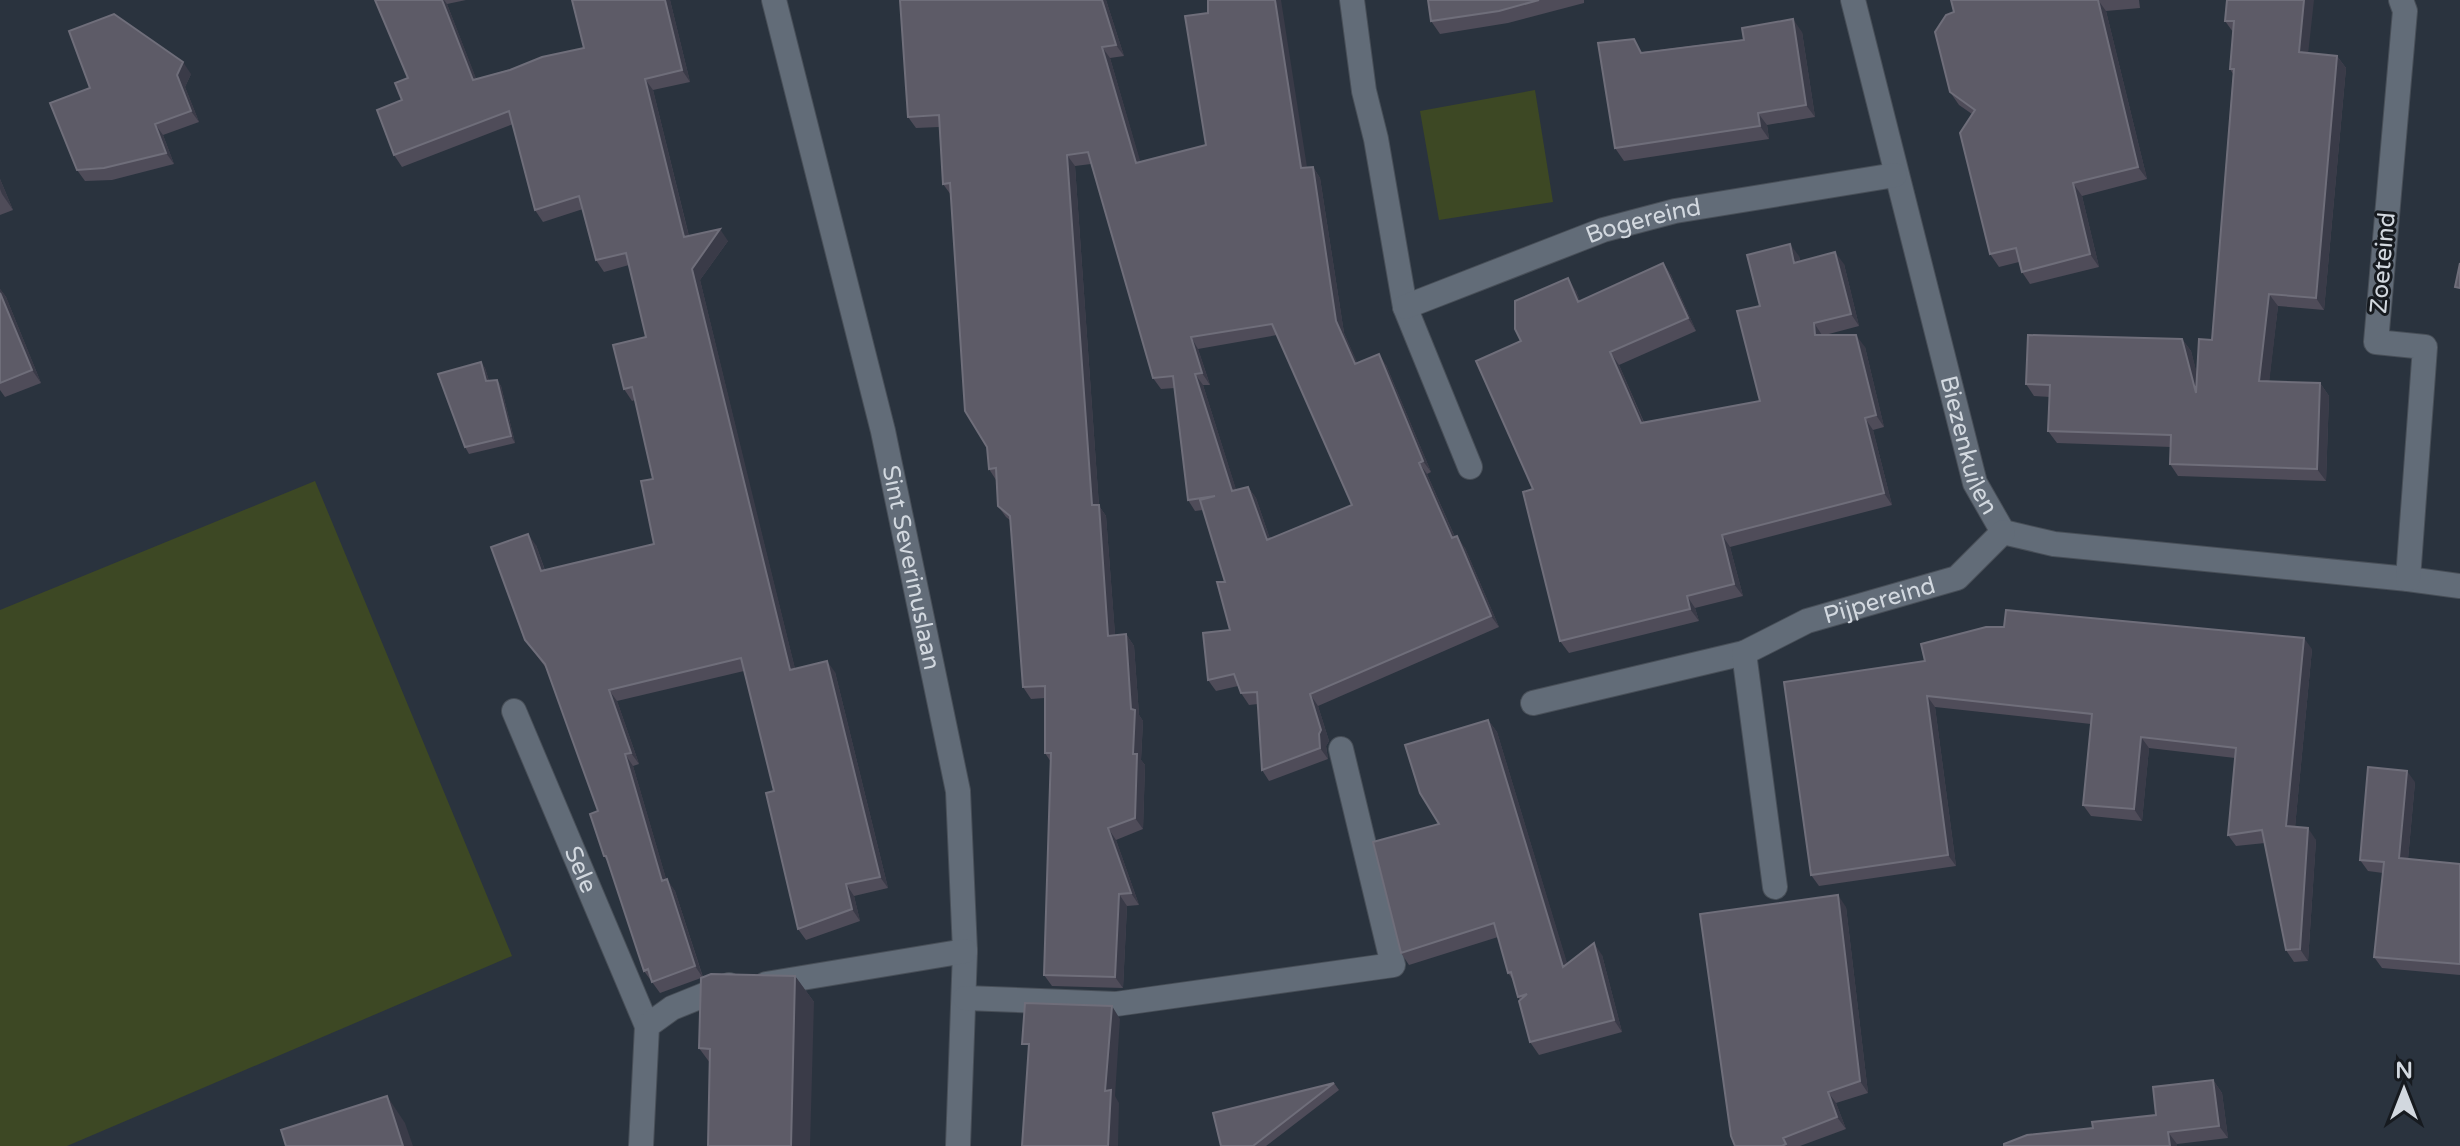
<svg xmlns="http://www.w3.org/2000/svg" width="2460" height="1146" viewBox="0 0 2460 1146" font-family="'Varela Round',sans-serif">
<style>
.green{fill:#3d4824}
.lines{fill:none;stroke-linecap:round;stroke-linejoin:round}
.minor-casing{stroke:#484f58;stroke-width:26}
.minor{stroke:#626c78;stroke-width:24}
.wall{fill:#4f4c59;fill-rule:evenodd}
.shaded-wall{fill:#3a3b48}
.building{fill:#5d5b67;stroke:#6f6e7a;stroke-width:2;fill-rule:evenodd}
.labels{text-anchor:middle;dominant-baseline:central;stroke-width:6;stroke-linejoin:round;paint-order:stroke}
.street-label{font-size:24px;fill:#d2d8df;stroke:#161a1f}
</style>
<rect width="100%" height="100%" fill="#2a333e"/>
<path class="green" d="M1535,90L1553,202L1439,220L1420,111Z
M315,481L512,956L67,1146H0V610Z"/>
<g class="lines">
<defs>
<g id="minor">
<path id="s1" d="M774,0L883,431L958,791L965,951L958,1146"/>
<path d="M1352,0L1364,91L1376,139L1405,307L1470,467"/>
<path id="s2" d="M1853,0L1975,483L2003,532L2054,544L2408,579L2460,586"/>
<path d="M2401,0L2405,11L2376,342L2425,347L2408,579"/>
<path id="s3" d="M1405,307L1603,230L1675,211L1895,175"/>
<path d="M1533,703L1744,653"/>
<path id="s4" d="M514,711L647,1026"/>
<path id="s5" d="M1775,887L1744,653L1807,621L1957,578L2003,532"/>
<path d="M766,984L965,951"/>
<path d="M965,998L1116,1004L1393,965L1341,749"/>
<path d="M641,1146L647,1026L672,1008L729,985"/>
</g>
</defs>
<use href="#minor" class="minor-casing"/>
<use href="#minor" class="minor"/>
</g>
<path class="wall" d="M375,0H466L447,4L476,79L584,48L670,0L690,82L653,90L689,236L728,241L700,280L750,487L795,669L835,672L888,888L854,896L860,921L806,940L798,929L774,791L744,671L617,701L639,764L633,766L666,879L675,891L703,977L795,976L814,1002L710,1063L699,1048L701,978L660,993L644,971L608,862L604,856L598,811L546,668L525,640L536,545L545,570L654,544L653,479L635,400L632,401L624,389L646,337L629,265L604,272L596,260L583,209L543,222L535,210L513,124L402,167L394,155L402,100L408,78Z
M900,0H1106L1124,56L1110,58L1140,162L1313,167L1320,178L1344,333L1357,363L1386,365L1431,472L1427,474L1455,537L1465,548L1499,627L1318,706L1329,741L1326,746L1328,759L1269,781L1262,770L1258,704L1249,705L1241,693L1238,686L1216,691L1208,680L1230,630L1225,582L1203,510L1195,511L1188,500L1175,388L1161,389L1153,378L1091,164L1075,166L1099,506L1106,516L1115,635L1126,634L1134,646L1139,715L1143,721L1141,760L1145,765L1143,829L1116,840L1139,905L1127,906L1123,988L1052,986L1044,975L1051,762L1045,753V698L1031,699L1023,687L1011,521L1006,517L998,506L996,480L989,469L987,447L951,195L943,184L939,127L916,128L908,117ZM1277,335L1352,505L1270,539L1256,498L1248,487L1236,490L1203,385H1210L1198,349Z
M1428,0H1584V3L1508,23L1440,34L1431,21Z
M1951,0H2139L2140,8L2106,11L2147,179L2082,196L2099,267L2030,284L2022,272L2019,262L1999,267L1990,254L1972,114L1959,105L1950,92L1954,12Z
M2227,0L2308,53L2337,56L2346,68L2324,310L2278,306L2269,381L2320,383L2329,396L2326,481L2178,476L2170,464L2171,447L2057,443L2048,431L2050,397L2034,396L2026,384L2182,339L2191,351L2197,375L2212,340L2233,74L2230,69L2233,32L2225,21Z
M1802,32L1815,117L1767,125L1769,139L1624,161L1615,148L1643,52Z
M191,74L185,87L199,122L163,135L174,164L112,180L85,181L77,170Z
M0,179L13,210L0,215Z
M1799,256L1800,261L1844,264L1859,326L1825,335L1865,347L1884,427L1873,430L1892,505L1730,547L1743,596L1695,608L1699,621L1569,653L1560,641L1533,489L1521,341L1576,291L1580,301L1663,263L1671,275L1696,331L1619,365L1644,422L1760,401V306Z
M0,289L6,297L41,383L5,397L0,390Z
M481,362L485,368L489,381L497,380L501,386L515,443L469,454L465,447Z
M2312,649L2295,827L2316,840L2308,961L2294,962L2286,950L2265,843L2236,846L2228,835L2235,758L2149,748L2142,821L2091,816L2083,805L2091,724L1935,707L1956,866L1819,886L1811,875L1784,682Z
M1488,720L1497,732L1567,964L1602,955L1622,1032L1539,1055L1530,1042L1520,1000L1518,997L1514,981L1508,973L1498,937L1409,965L1401,953L1439,824Z
M2415,782L2408,859L2460,864V975L2382,968L2374,957L2383,873L2368,871L2360,860Z
M1846,907L1868,1093L1836,1103L1846,1129L1800,1146H1735Z
M2213,1080L2222,1093L2228,1138L2177,1144V1146H2004L2156,1115Z
M1334,1083L1339,1090L1266,1146H1221Z"/>
<path class="shaded-wall" d="M442,0H444L447,4L481,91L473,80Z
M665,0H670L690,82L682,70Z
M1102,0H1106L1124,56L1116,45Z
M1275,0H1281L1309,180L1301,168Z
M2098,0L2106,11L2147,179L2138,167Z
M2304,0H2314L2307,64L2299,52Z
M1793,19L1802,32L1815,117L1806,105Z
M1102,47L1110,58L1144,174L1136,163Z
M2337,56L2346,68L2324,310L2316,298Z
M183,62L191,74L185,87L199,122L191,111L177,75Z
M645,79L653,90L692,249L684,237Z
M1758,113L1767,125L1769,139L1760,126Z
M155,124L163,135L174,164L166,153Z
M1067,155L1075,166L1099,506L1106,516L1116,647L1108,636L1092,505Z
M1313,167L1320,178L1344,333L1363,375L1355,364L1336,321Z
M0,179L13,210L2,194L0,189Z
M2073,183L2082,196L2099,267L2090,254Z
M720,229L728,241L700,280L798,681L790,670L692,269Z
M1790,244L1799,256L1803,275L1794,263Z
M1835,252L1844,264L1859,326L1851,314Z
M1663,263L1671,275L1696,331L1688,318Z
M1568,278L1576,291L1586,315L1578,302Z
M0,289L6,297L41,383L32,370L0,293Z
M2269,294L2278,306L2268,393L2259,381Z
M1814,323L1822,335H1815Z
M1856,335L1865,347L1884,427L1876,415Z
M1191,337L1198,349L1210,385L1202,373Z
M2182,339L2191,351L2205,405L2196,393Z
M1610,352L1619,365L1649,435L1641,423Z
M1379,354L1386,365L1431,472L1423,461Z
M481,362L485,368L491,388L486,381Z
M1195,374L1203,385L1240,502L1232,491Z
M497,380L501,386L515,443L511,436Z
M2320,383L2329,396L2326,481L2317,469Z
M1865,418L1873,430L1892,505L1884,493Z
M1419,463L1427,474L1460,549L1452,538Z
M1248,487L1256,498L1274,551L1267,540Z
M528,534L536,545L549,583L541,571Z
M1722,535L1730,547L1743,596L1734,584Z
M1457,536L1465,548L1499,627L1491,616Z
M1687,596L1695,608L1699,621L1690,609Z
M1126,634L1134,646L1139,715L1143,721L1141,760L1145,765L1143,829L1135,818L1131,709Z
M2304,638L2312,649L2294,838L2286,826Z
M827,661L835,672L888,888L880,877Z
M609,690L617,701L639,764L631,753Z
M1310,694L1318,706L1329,741L1326,746L1328,759L1320,748Z
M1927,696L1935,707L1956,866L1948,855Z
M1488,720L1497,732L1572,979L1563,967Z
M2141,737L2149,748L2142,821L2134,809Z
M625,754L633,766L670,892L662,881Z
M2407,771L2415,782L2407,870L2399,858Z
M1108,828L1116,840L1139,905L1131,893Z
M2308,828L2316,840L2308,961L2300,949Z
M667,879L675,891L703,978L695,966Z
M846,884L854,896L860,921L852,909Z
M1119,894L1127,906L1123,988L1115,977Z
M1838,895L1846,907L1868,1093L1860,1081Z
M1594,943L1602,955L1622,1032L1614,1020Z
M795,976L814,1002L810,1146H791Z
M1112,1006L1120,1019L1115,1096L1119,1103L1118,1146H1108L1105,1091Z
M2213,1080L2222,1093L2228,1138L2219,1126Z
M1828,1092L1836,1103L1846,1129L1837,1117Z
M387,1096L405,1123L413,1146H403Z
M2168,1132L2177,1144V1146H2170Z"/>
<path class="building" d="M375,0H442L473,80L510,70L542,57L584,48L572,0H665L682,70L645,79L684,237L720,229L692,269L790,670L827,661L880,877L846,884L852,909L798,929L766,793L774,791L741,658L609,690L631,753L625,754L662,881L667,879L695,966L652,982L648,969L644,971L606,856H604L590,814L598,811L568,728L545,664L525,640L491,547L528,534L541,571L654,544L641,481L653,479L632,387L624,389L613,345L646,337L626,253L596,260L579,196L535,210L509,111L394,155L377,110L402,100L395,83L408,78Z
M900,0H1102L1116,45L1102,47L1136,163L1206,145L1185,16L1208,13V0H1275L1301,168L1313,167L1336,321L1355,364L1379,354L1423,461L1419,463L1452,538L1457,536L1491,616L1310,694L1321,730L1319,734L1320,748L1262,770L1257,692L1241,693L1234,674L1208,680L1203,633L1230,630L1217,582H1225L1200,500L1215,496L1188,500L1173,376L1153,378L1088,152L1067,155L1092,505H1099L1108,636L1126,634L1131,709L1135,710L1133,754H1137L1135,818L1108,828L1131,893L1119,894L1115,977L1044,975L1051,753H1045V686L1023,687L1010,516L998,506L996,468L989,469L987,447L965,411L950,183L943,184L939,115L908,117ZM1272,324L1352,505L1267,540L1248,487L1232,491L1195,374L1202,373L1191,337Z
M1428,0H1539L1499,11L1431,21Z
M1951,0H2098L2138,167L2073,183L2090,254L2022,272L2016,248L1990,254L1960,133L1975,110L1950,92L1935,32L1946,15L1954,12Z
M2227,0H2304L2299,52L2337,56L2316,298L2269,294L2259,381L2320,383L2317,469L2170,464L2171,435L2048,431L2050,385L2026,384L2028,335L2182,339L2196,393L2199,339L2212,340L2234,69H2230L2234,21H2225Z
M114,14L183,62L177,75L191,111L155,124L166,153L104,168L77,170L50,103L90,88L69,31Z
M1793,19L1806,105L1758,113L1760,126L1615,148L1598,43L1634,39L1641,53L1744,40L1742,28Z
M1790,244L1794,263L1835,252L1851,314L1814,323L1815,335H1856L1876,415L1865,418L1884,493L1722,535L1734,584L1687,596L1690,609L1560,641L1523,492L1533,489L1476,361L1521,341L1515,329V301L1568,278L1578,302L1663,263L1688,318L1610,352L1641,423L1760,401L1737,311L1760,306L1747,255Z
M2460,263V288L2455,287Z
M0,293L32,370L0,383Z
M481,362L486,381L497,380L511,436L465,447L438,374Z
M2006,610L2304,638L2286,826L2308,828L2300,949L2286,950L2262,830L2228,835L2236,748L2141,737L2134,809L2083,805L2092,714L1927,696L1948,855L1811,875L1784,682L1925,661L1921,644L1986,627H2004Z
M1488,720L1563,967L1594,943L1614,1020L1530,1042L1519,1001L1527,994L1518,997L1511,972L1508,973L1494,923L1401,953L1373,842L1439,824L1420,793L1405,745Z
M2368,767L2407,771L2399,858L2460,864V964L2374,957L2384,862L2360,860Z
M1838,895L1860,1081L1828,1092L1837,1117L1783,1138L1786,1144L1782,1146H1735L1731,1136L1700,914Z
M711,974L795,976L791,1146H708L710,1049L699,1048L701,978Z
M1025,1003L1112,1006L1105,1091L1111,1090L1108,1146H1022L1029,1044H1022Z
M2213,1080L2219,1126L2168,1132L2170,1146H2004V1144L2027,1135L2093,1128L2092,1122L2156,1115L2153,1087Z
M1334,1083L1253,1146H1221L1213,1113Z
M387,1096L403,1146H286L281,1130Z"/>
<g class="labels">
<g class="street-label">
<text stroke="none"><textPath href="#s3" startOffset="254">Bogereind</textPath></text>
<text transform="translate(2383 263) rotate(-85)">Zoeteind</text>
<text stroke="none"><textPath href="#s2" startOffset="460">Biezenkuilen</textPath></text>
<text stroke="none"><textPath href="#s1" startOffset="584">Sint Severinuslaan</textPath></text>
<text stroke="none"><textPath href="#s5" startOffset="382">Pijpereind</textPath></text>
<text stroke="none"><textPath href="#s4" startOffset="172">Sele</textPath></text>
</g>
</g>
<g transform="translate(2404 1090)" stroke="#161a1f" stroke-width="6" paint-order="stroke">
<path d="M0-6L14 30L0 20L-14 30Z" fill="#d2d8df"/>
<text y="-12" font-size="22" font-weight="bold" text-anchor="middle" fill="#d2d8df">N</text>
</g>
</svg>
